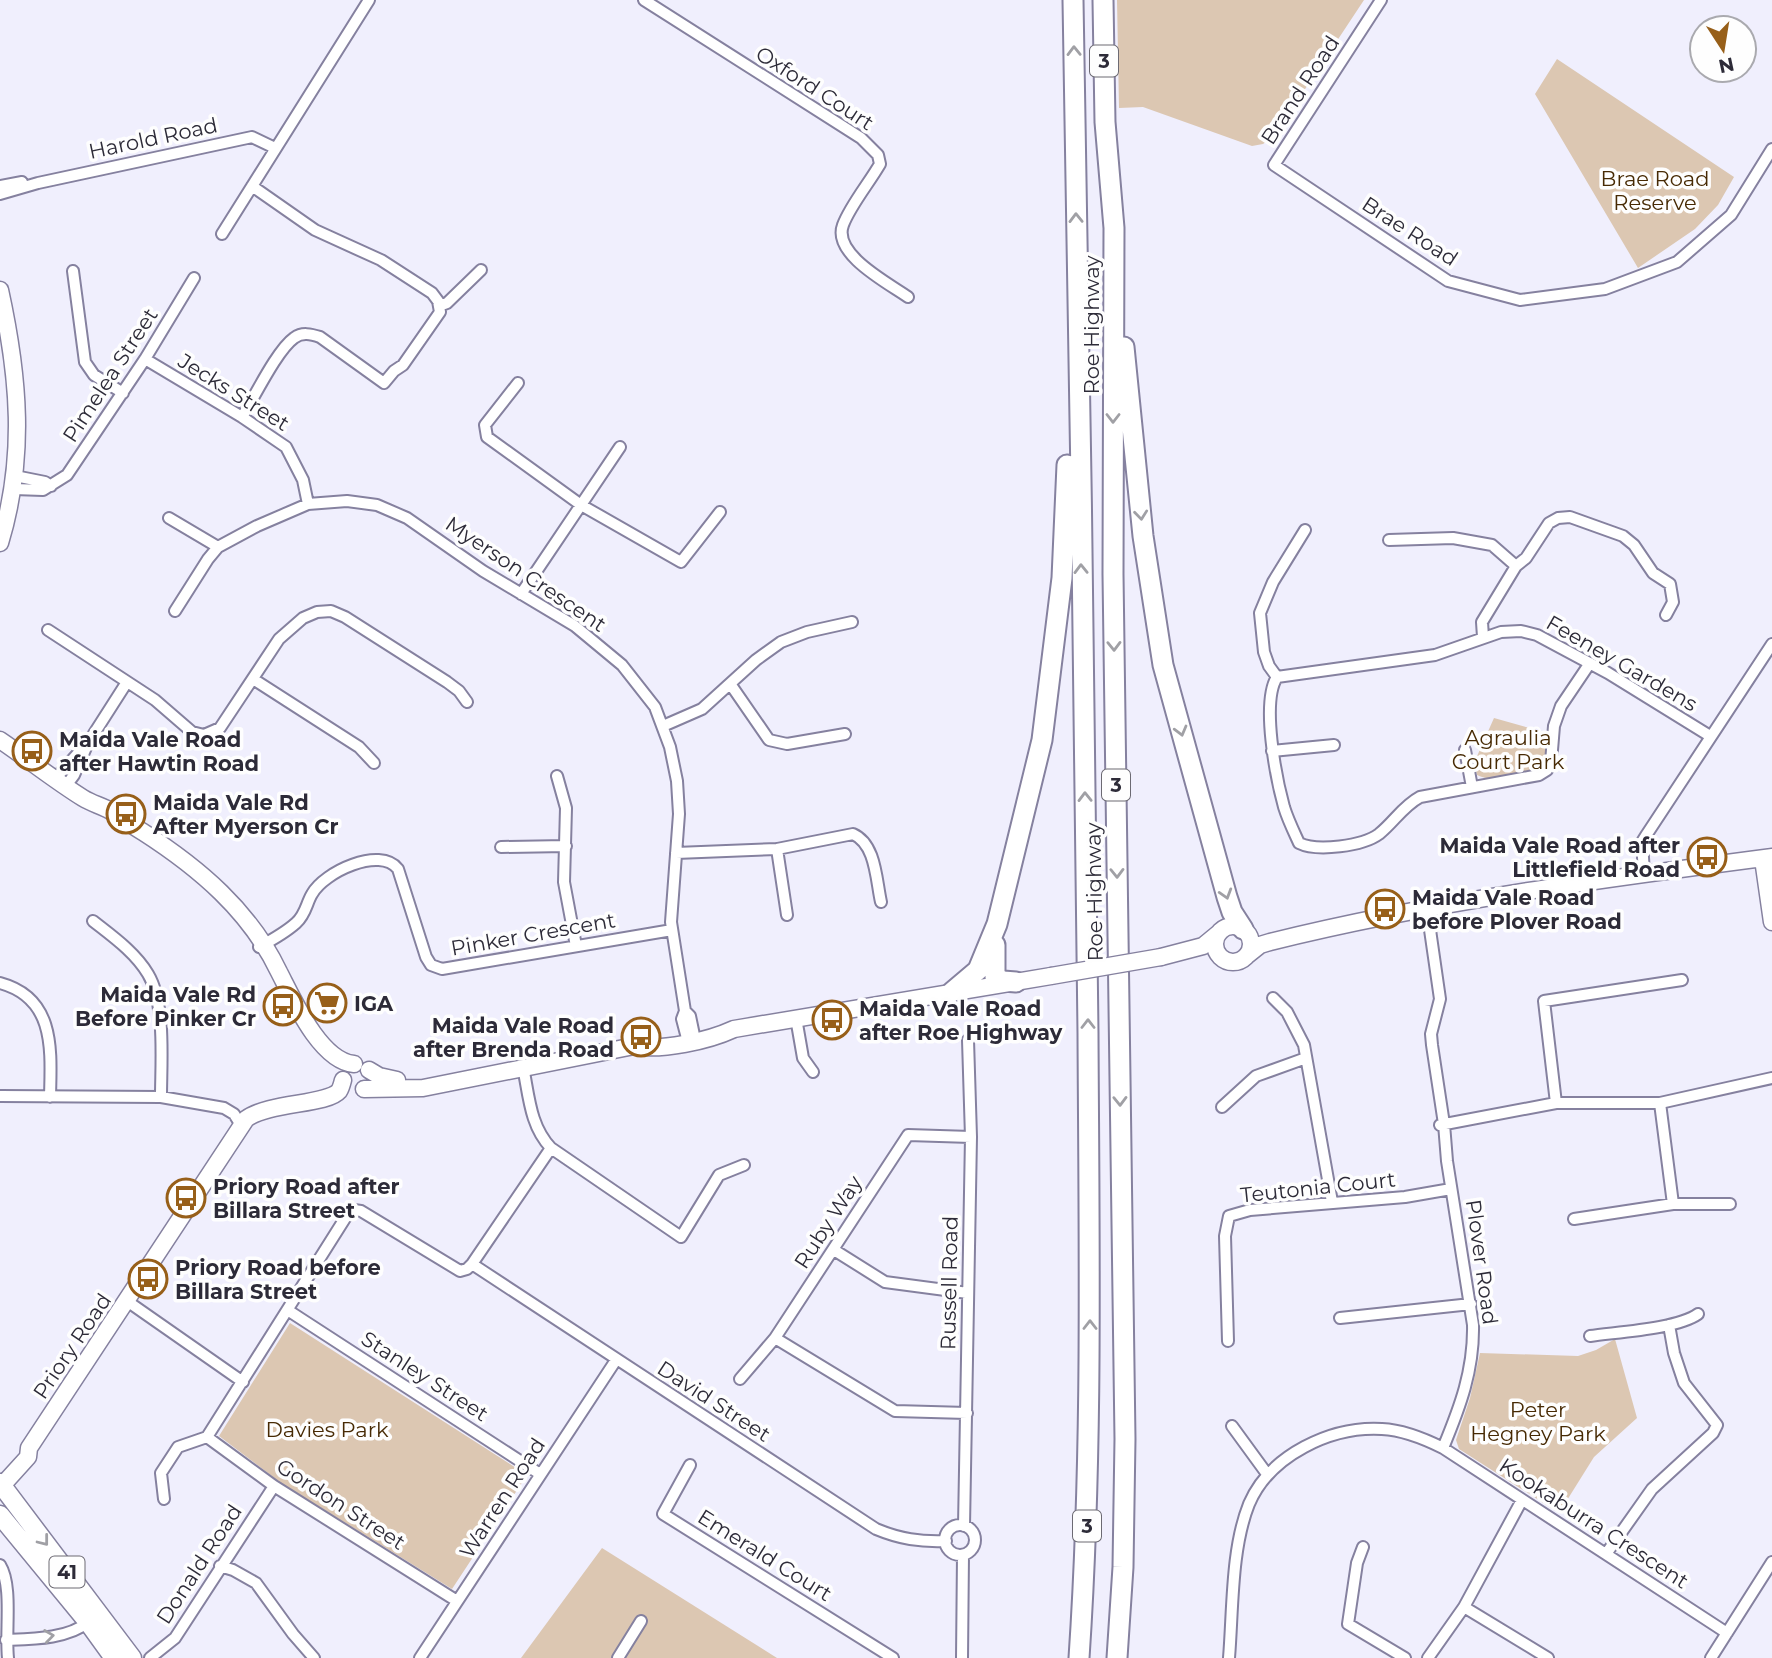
<svg xmlns="http://www.w3.org/2000/svg" width="1772" height="1658" viewBox="0 0 1772 1658" font-family="Montserrat,sans-serif">
<style>
.green{fill:#dcc7b2}
.lines{fill:none;stroke-linecap:round;stroke-linejoin:round}
.street-casing{stroke:#85819f;stroke-width:14}
.secondary-casing{stroke:#85819f;stroke-width:19}
.primary-casing{stroke:#85819f;stroke-width:21}
.highway-casing{stroke:#85819f;stroke-width:23}
.street{stroke:#fff;stroke-width:10}
.secondary{stroke:#fff;stroke-width:16}
.primary{stroke:#fff;stroke-width:18}
.highway{stroke:#fff;stroke-width:19}
.secondary-bridge-casing{stroke:#85819f;stroke-width:19;stroke-linecap:butt}
.secondary-bridge{stroke:#fff;stroke-width:16}
.oneway{stroke:#a0a0a5}
.labels{text-anchor:middle;dominant-baseline:central;stroke-width:7;stroke-linejoin:round;paint-order:stroke}
.shield{fill:#fefefe;stroke:#6c6a73;stroke-width:2}
.shield-label{font-size:19px;font-weight:bold;fill:#2d2b38}
.street-label{font-size:21px;fill:#2d2b38;stroke:#fefefe}
.park-label{font-size:21px;fill:#472a04;stroke:#fefefe}
.poi-label{font-size:21px;font-weight:bold;fill:#2d2b38;stroke:#fefefe;text-anchor:start}
</style>
<rect width="100%" height="100%" fill="#f0effd"/>
<path class="green" d="M1117,0H1364L1274,136L1263,144L1252,146L1143,107L1119,108Z
M1557,59L1734,177L1718,205L1695,229L1638,268L1535,94Z
M1494,718L1547,733L1548,762C1534,774 1493,784 1477,775L1474,763Z
M290,1323L527,1475L452,1589L281,1483L219,1436Z
M1615,1339L1637,1418L1594,1457L1559,1513L1459,1449L1456,1440L1470,1398L1480,1353L1578,1356L1596,1350Z
M602,1548L777,1658H521Z"/>
<g class="lines">
<defs>
<path id="street" d="M644,0L861,138L878,155L880,164C869,183 850,206 843,225C832,254 888,283 908,297
M1381,0L1274,165L1448,281L1520,300L1605,289L1677,262L1731,215L1772,149
M0,186L22,182
M0,194L38,183L252,137L275,148
M222,234L369,0
M73,271L85,362L94,375L123,393
M439,306L447,303L481,270
M145,359L242,417L286,447L303,480L308,504
M518,383L485,425L487,437L581,505L681,562L720,512
M242,417C254,398 277,350 294,338C302,332 311,334 320,337L384,383L394,371L403,365L440,312L438,301L432,293L381,260L315,230L252,186
M15,476L45,482L51,486
M14,489L43,490L67,475L145,359L194,278
M169,518L218,547
M1389,540L1453,538L1492,545L1516,566
M521,594L620,447
M175,611L208,559L218,547L257,526L308,504L347,501L377,505L407,518L483,571L575,626L622,665L655,707L670,747L677,781L679,814L671,922L685,1011L682,1019L688,1042
M48,630L155,700L192,732L204,735L220,728L279,639L303,618L317,612L331,611L345,617L447,682L459,691L467,702
M1483,637L1482,622L1516,566L1526,558L1549,523L1558,518L1570,517L1623,536L1634,545L1653,573L1670,584L1673,602L1666,615
M1590,663L1561,706L1554,726L1551,762L1547,770L1539,775L1420,797C1403,806 1394,822 1379,834C1363,846 1317,852 1299,843C1294,832 1288,820 1284,807C1276,778 1261,702 1277,677L1435,655L1501,632L1521,631L1537,635L1608,673L1710,736
M1277,677L1269,666L1264,652L1260,613L1273,582L1305,530
M253,679L359,747L374,763
M731,685L769,740L787,744L845,734
M663,726L702,709L756,660L781,642L807,632L852,622
M1465,750L1472,787
M1272,751L1334,745
M557,776L566,808L564,882L576,946
M55,779L81,750
M65,787L74,775L88,743L127,682
M501,847L566,846
M777,849L787,915
M676,853L777,849L853,834C876,844 876,880 881,902
M1644,873L1642,842L1647,834L1772,644
M1427,909L1440,999L1431,1034L1432,1045L1444,1124L1447,1161L1473,1325C1474,1370 1460,1407 1443,1448
M93,921C112,936 135,952 148,974C166,1004 161,1062 161,1097
M259,947C272,940 286,932 296,923C306,914 306,904 312,894C324,872 380,846 398,869L426,957L431,965L442,969L672,930
M0,983C56,998 51,1051 50,1097
M1273,998L1287,1012L1304,1045L1332,1202
M685,1011L690,1016L695,1040
M796,1018L803,1058L813,1072
M0,1096L161,1097L224,1108L234,1114L241,1125
M1556,1103L1544,1001L1682,980
M1660,1103L1673,1204
M1222,1107L1256,1076L1306,1058
M1440,1125L1556,1103H1660L1772,1078
M551,1148L681,1237L719,1175L744,1165
M1574,1219L1673,1204H1730
M834,1250L885,1282L968,1293
M472,1264L876,1529C900,1539 920,1542 946,1541
M127,1301L243,1382
M289,1311L540,1474
M1340,1318L1471,1304
M1590,1336C1617,1332 1677,1329 1698,1314
M775,1338L895,1411L967,1413
M1228,1341L1225,1236L1229,1216L1250,1210L1405,1197L1451,1189
M740,1379L775,1338L908,1135L971,1137
M1232,1426L1267,1474
M207,1437L274,1486L457,1601
M690,1465L663,1514L893,1658
M164,1499L161,1473L178,1447L207,1437L349,1212L354,1210L361,1211L460,1271L467,1269L472,1264L551,1148C530,1126 529,1096 523,1067
M945 1540a15 15 0 1 1 30 0a15 15 0 1 1-30 0Z
M964,1526L971,1137L968,1040
M1363,1547L1357,1563L1348,1624L1405,1658
M1606,1554L1652,1489L1713,1433L1717,1425L1684,1383L1674,1353L1669,1325
M0,1565C13,1586 5,1631 8,1658
M220,1566L233,1570L256,1583L293,1634L314,1658
M1464,1607L1548,1658
M6,1640C32,1639 68,1639 88,1622
M150,1658L175,1638L274,1486
M420,1658L616,1360
M618,1658L641,1621
M962,1658L963,1555
M1229,1658C1233,1609 1231,1549 1249,1504C1270,1455 1331,1426 1382,1429C1403,1430 1425,1439 1443,1448L1727,1633
M1428,1658L1464,1607L1522,1500
M1711,1658L1772,1562"/>
<path id="secondary" d="M0,290C19,377 26,457 0,543
M0,740C28,759 54,780 83,798C91,803 99,805 107,809C120,816 131,825 143,832C199,868 250,911 279,972C293,999 320,1061 354,1064
M1763,859L1772,922
M1215 944a18 18 0 1 1 36 0a18 18 0 1 1-36 0Z
M1161,957L1203,946L1220,932
M1245,957L1260,945L1270,942C1435,901 1604,879 1772,857
M634,1046C662,1051 708,1041 734,1029L1051,976
M369,1070L379,1076L397,1080
M364,1089L423,1088L634,1046L644,1042
M0,1488L28,1457L29,1448L246,1119C269,1102 327,1105 339,1091C341,1088 342,1084 343,1080"/>
<path id="primary" d="M0,1483L132,1658
M0,1515L88,1622L114,1658"/>
<path id="highway" d="M1073,0C1078,344 1086,689 1088,1033C1089,1242 1093,1450 1079,1658
M1103,0L1105,122L1114,228L1113,574L1125,1439L1123,1567L1117,1658
M1124,347L1143,536L1163,665L1227,897L1232,912L1243,929
M995,945V977L1003,981L1016,982
M952,992L978,970L997,924L1042,740L1062,578L1067,465"/>
</defs>
<use href="#street" class="street-casing"/>
<use href="#secondary" class="secondary-casing"/>
<use href="#primary" class="primary-casing"/>
<use href="#highway" class="highway-casing"/>
<use href="#street" class="street"/>
<use href="#secondary" class="secondary"/>
<use href="#primary" class="primary"/>
<use href="#highway" class="highway"/>
<defs>
<path id="secondary-bridge" d="M1051,976L1161,957"/>
</defs>
<use href="#secondary-bridge" class="secondary-bridge-casing"/>
<use href="#secondary-bridge" class="secondary-bridge"/>
</g>
<defs><path id="oneway-chevron" d="M-2-3.5L2.5 0L-2 3.5" fill="none" stroke-width="1.6" stroke-linecap="round" stroke-linejoin="round" transform="scale(1.75)"/></defs>
<g class="oneway">
<use href="#oneway-chevron" transform="translate(1074 51) rotate(-91)"/>
<use href="#oneway-chevron" transform="translate(1076 218) rotate(-91)"/>
<use href="#oneway-chevron" transform="translate(1113 418) rotate(90)"/>
<use href="#oneway-chevron" transform="translate(1141 515) rotate(84)"/>
<use href="#oneway-chevron" transform="translate(1081 569) rotate(-91)"/>
<use href="#oneway-chevron" transform="translate(1114 646) rotate(89)"/>
<use href="#oneway-chevron" transform="translate(1181 731) rotate(75)"/>
<use href="#oneway-chevron" transform="translate(1085 797) rotate(-91)"/>
<use href="#oneway-chevron" transform="translate(1117 873) rotate(89)"/>
<use href="#oneway-chevron" transform="translate(1226 894) rotate(73)"/>
<use href="#oneway-chevron" transform="translate(1088 1024) rotate(-90)"/>
<use href="#oneway-chevron" transform="translate(1120 1101) rotate(89)"/>
<use href="#oneway-chevron" transform="translate(1090 1325) rotate(-90)"/>
<use href="#oneway-chevron" transform="translate(44 1541) rotate(52)"/>
<use href="#oneway-chevron" transform="translate(49 1636) rotate(-8)"/>
</g>
<defs>
<symbol id="bus-ring" viewBox="-11 -11 22 22"><circle r="9.5" fill="#fefefe" stroke="#975f19" stroke-width="1.5"/><path d="M-5-6H5V4H4V6H2V4H-2V6H-4V4H-5ZM-3.5-4V0h7V-4ZM-3.5 1.2v1.5H-2V1.2ZM2 1.2v1.5H3.5V1.2Z" fill="#975f19"/></symbol>
<symbol id="supermarket-ring" viewBox="-11 -11 22 22"><circle r="9.5" fill="#fefefe" stroke="#975f19" stroke-width="1.5"/><path d="M-6-5.5h2.5l.6 2H6L4.5 2H-2.5L-4.4-4H-6ZM-1.5 3.2a1.3 1.3 0 1 0 .1 0ZM3 3.2a1.3 1.3 0 1 0 .1 0Z" fill="#975f19"/></symbol>
</defs>
<g fill-rule="evenodd">
<use href="#bus-ring" x="10" y="729" width="44" height="44"/>
<use href="#bus-ring" x="104" y="792" width="44" height="44"/>
<use href="#bus-ring" x="1685" y="835" width="44" height="44"/>
<use href="#bus-ring" x="1363" y="887" width="44" height="44"/>
<use href="#supermarket-ring" x="305" y="981" width="44" height="44"/>
<use href="#bus-ring" x="261" y="984" width="44" height="44"/>
<use href="#bus-ring" x="810" y="998" width="44" height="44"/>
<use href="#bus-ring" x="619" y="1015" width="44" height="44"/>
<use href="#bus-ring" x="164" y="1176" width="44" height="44"/>
<use href="#bus-ring" x="126" y="1257" width="44" height="44"/>
</g>
<g class="labels">
<g class="shield">
<rect x="1090" y="45.5" width="28" height="31" rx="5"/>
<rect x="1102" y="769.5" width="28" height="31" rx="5"/>
<rect x="1073" y="1510.5" width="28" height="31" rx="5"/>
<rect x="49.5" y="1556.5" width="35" height="31" rx="5"/>
</g>
<g class="shield-label">
<text x="1104" y="61">3</text>
<text x="1116" y="785">3</text>
<text x="1087" y="1526">3</text>
<text x="67" y="1572">41</text>
</g>
<g class="street-label">
<text transform="translate(815 88) rotate(33)">Oxford Court</text>
<text transform="translate(1300 90) rotate(-57)">Brand Road</text>
<text transform="translate(153 138) rotate(-12)">Harold Road</text>
<text transform="translate(1410 231) rotate(33)">Brae Road</text>
<text transform="translate(1091 325) rotate(-90)">Roe Highway</text>
<text transform="translate(110 375) rotate(-57)">Pimelea Street</text>
<text transform="translate(234 392) rotate(32)">Jecks Street</text>
<text transform="translate(526 574) rotate(34)">Myerson Crescent</text>
<text transform="translate(1622 663) rotate(30)">Feeney Gardens</text>
<text transform="translate(1094 892) rotate(-91)">Roe Highway</text>
<text transform="translate(533 934) rotate(-10)">Pinker Crescent</text>
<text transform="translate(1318 1187) rotate(-6)">Teutonia Court</text>
<text transform="translate(828 1222) rotate(-57)">Ruby Way</text>
<text transform="translate(1482 1262) rotate(82)">Plover Road</text>
<text transform="translate(949 1283) rotate(-89)">Russell Road</text>
<text transform="translate(72 1346) rotate(-56)">Priory Road</text>
<text transform="translate(425 1376) rotate(33)">Stanley Street</text>
<text transform="translate(714 1401) rotate(33)">David Street</text>
<text transform="translate(502 1498) rotate(-57)">Warren Road</text>
<text transform="translate(341 1504) rotate(33)">Gordon Street</text>
<text transform="translate(1594 1523) rotate(33)">Kookaburra Crescent</text>
<text transform="translate(765 1555) rotate(32)">Emerald Court</text>
<text transform="translate(199 1564) rotate(-57)">Donald Road</text>
</g>
<g class="park-label">
<text x="1655" y="178">Brae Road<tspan x="1655" dy="24">Reserve</tspan></text>
<text x="1508" y="737">Agraulia<tspan x="1508" dy="24">Court Park</tspan></text>
<text x="1538" y="1409">Peter<tspan x="1538" dy="24">Hegney Park</tspan></text>
<text x="327" y="1429">Davies Park</text>
</g>
<g class="poi-label">
<text x="59" y="739">Maida Vale Road<tspan x="59" dy="24">after Hawtin Road</tspan></text>
<text x="153" y="802">Maida Vale Rd<tspan x="153" dy="24">After Myerson Cr</tspan></text>
<text x="1680" y="845" text-anchor="end">Maida Vale Road after<tspan x="1680" dy="24">Littlefield Road</tspan></text>
<text x="1412" y="897">Maida Vale Road<tspan x="1412" dy="24">before Plover Road</tspan></text>
<text x="256" y="994" text-anchor="end">Maida Vale Rd<tspan x="256" dy="24">Before Pinker Cr</tspan></text>
<text x="354" y="1003">IGA</text>
<text x="859" y="1008">Maida Vale Road<tspan x="859" dy="24">after Roe Highway</tspan></text>
<text x="614" y="1025" text-anchor="end">Maida Vale Road<tspan x="614" dy="24">after Brenda Road</tspan></text>
<text x="213" y="1186">Priory Road after<tspan x="213" dy="24">Billara Street</tspan></text>
<text x="175" y="1267">Priory Road before<tspan x="175" dy="24">Billara Street</tspan></text>
</g>
</g>
<g transform="translate(1723 49) rotate(168)"><circle r="33" fill="#fefefe" stroke="#aaaaaf" stroke-width="2"/>
<path d="M0-5L12 26L0 18L-12 26Z" fill="#975f19"/>
<text y="-10" font-size="19" font-weight="bold" text-anchor="middle" fill="#2d2b38">N</text>
</g>
</svg>
